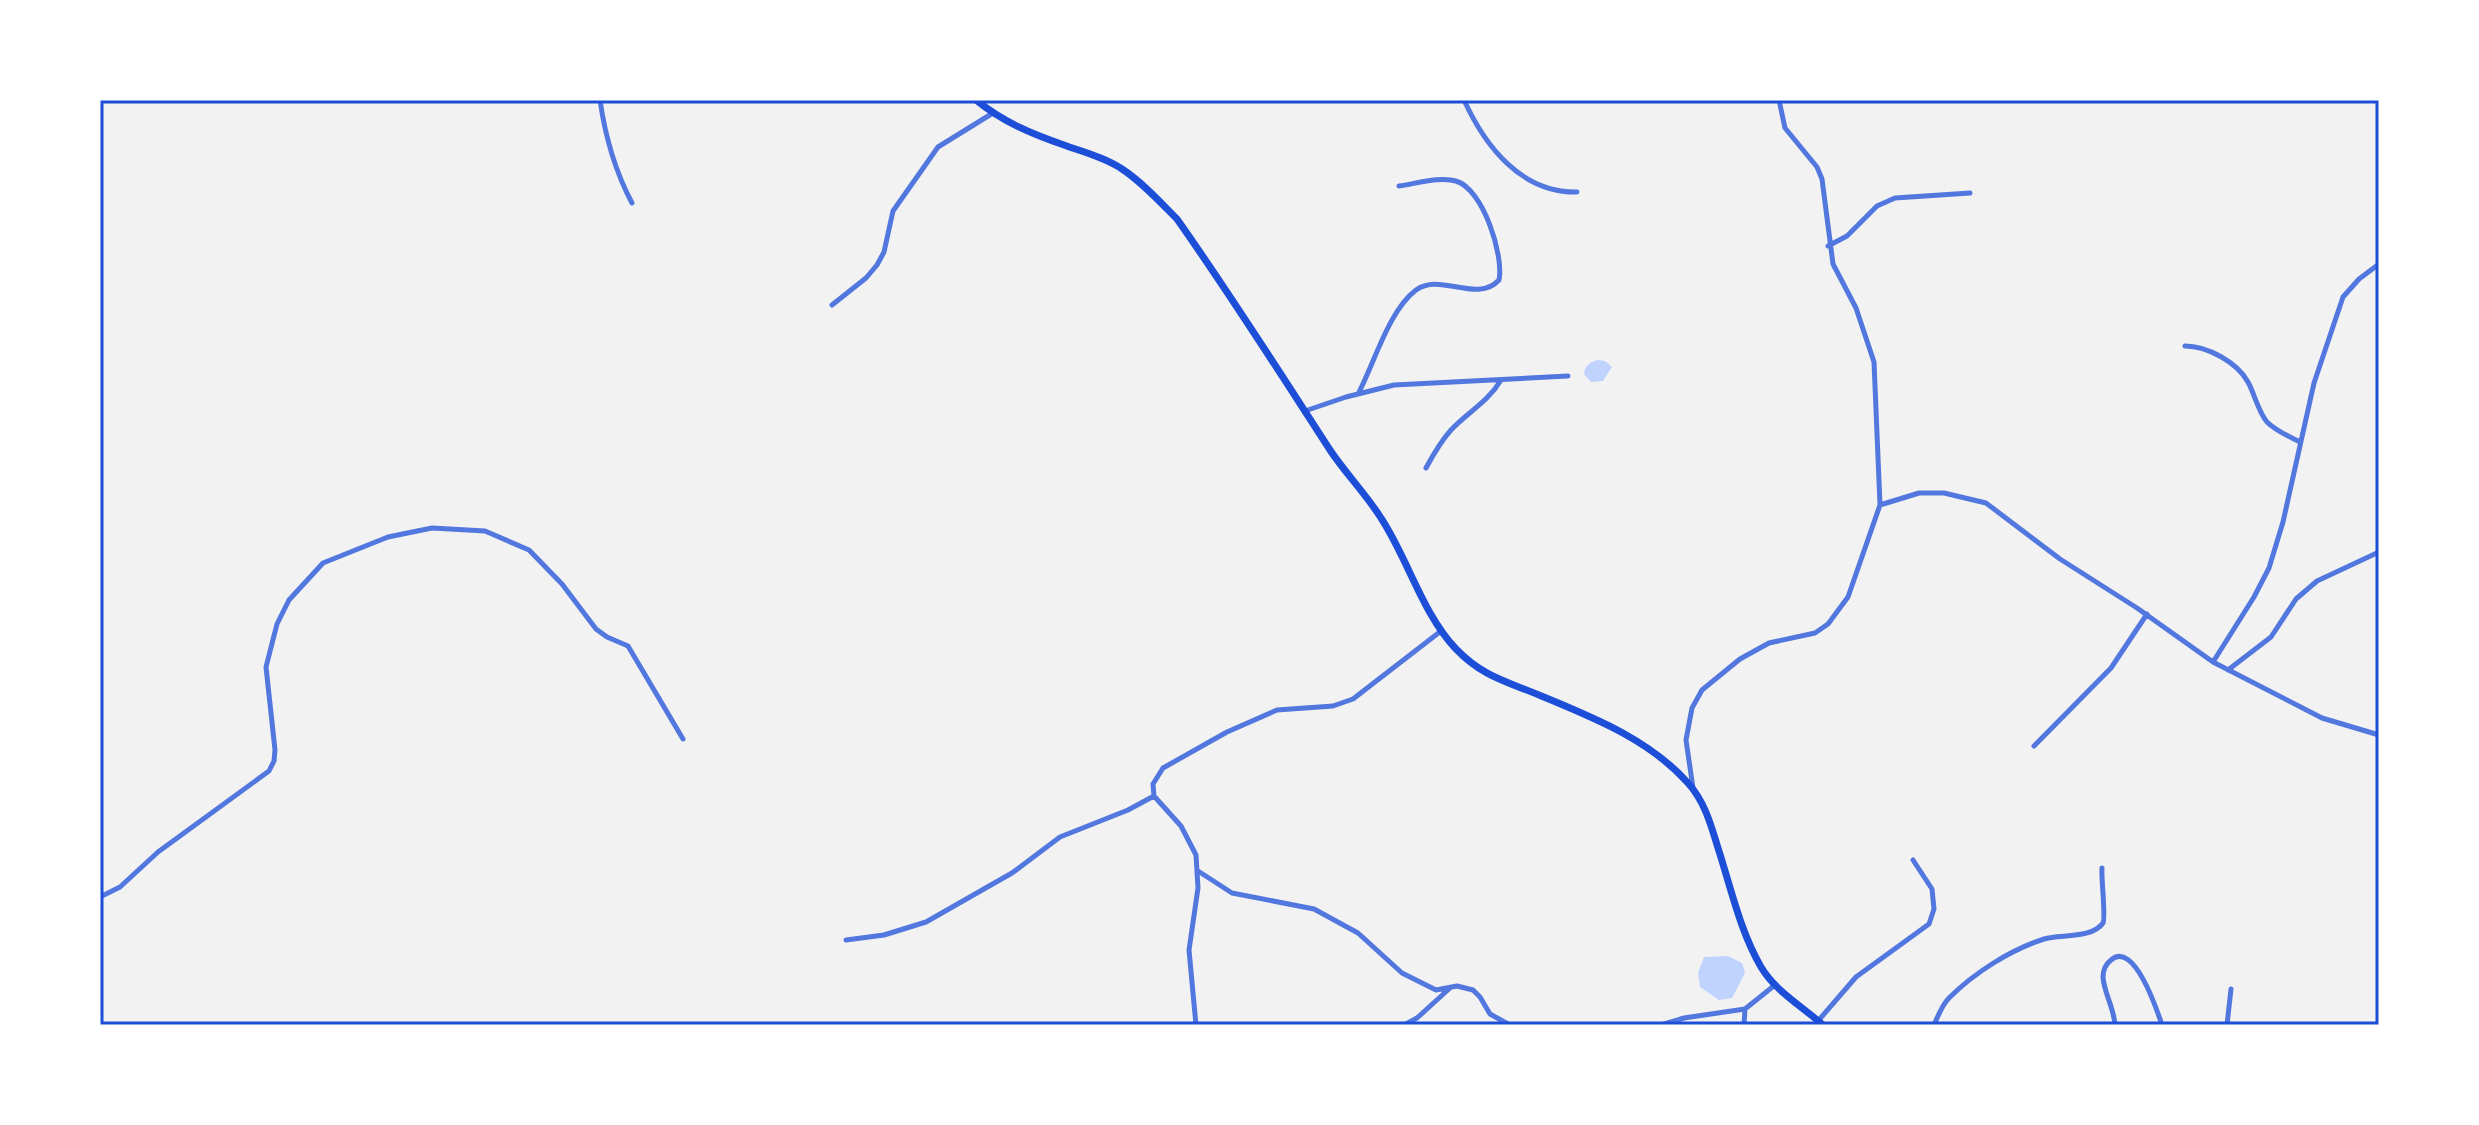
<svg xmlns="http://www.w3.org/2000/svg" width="2479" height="1125" viewBox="0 0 2479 1125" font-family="Commissioner,sans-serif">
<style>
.water{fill:#bfd3fe}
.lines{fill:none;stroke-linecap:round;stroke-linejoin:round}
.minor{stroke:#5277de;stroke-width:5}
.secondary{stroke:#1d4ed8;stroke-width:7}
.neatline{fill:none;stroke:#1d4ed8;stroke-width:3}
</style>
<rect width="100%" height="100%" fill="#f2f2f2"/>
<path class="water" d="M1598,360L1605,361L1612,367L1603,381L1591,382L1584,374C1585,365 1590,362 1598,360Z
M1728,956L1742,963L1745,973L1732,998L1719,1000L1700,987L1698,973L1704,957Z"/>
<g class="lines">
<path class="minor" d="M600,100C605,135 615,171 632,203
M1464,100C1485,146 1521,193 1577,192
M1828,246L1847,236L1877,206L1895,198L1970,193
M832,305L866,278L877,265L884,252L893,211L938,147L993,113
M2185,346C2207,346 2237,362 2248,382C2255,395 2258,411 2267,422C2276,431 2288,436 2300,442
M1358,394C1374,364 1389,310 1416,290C1440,272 1477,304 1499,280C1504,255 1483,189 1456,181C1440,176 1415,184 1399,186
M1305,411L1346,397L1394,385L1568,376
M1426,468C1433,455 1441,441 1451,430C1468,412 1488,402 1501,380
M1880,505L1919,493H1944L1986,503L2060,559L2137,608L2213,662L2322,718L2379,735
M2213,662L2254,597L2269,568L2283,522L2314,383L2343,297L2359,279L2379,264
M2228,670L2271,637L2296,599L2317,581L2379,552
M2034,746L2111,668L2147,614
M1693,788L1686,740L1692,708L1702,690L1740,659L1769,643L1815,633L1828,624L1848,597L1880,505L1874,362L1856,308L1833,264L1822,179L1817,167L1785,128L1779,100
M1198,871L1232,893L1314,909L1358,933L1402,973L1436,990L1457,986L1473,990L1480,997L1490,1014L1510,1025
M100,897L120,887L158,852L269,771L274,761L275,750L266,667L277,624L289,600L323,563L388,537L432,528L485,531L529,550L562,584L596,629L607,637L628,646L683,739
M846,940L884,935L926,922L1012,873L1060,837L1128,810L1154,796
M1818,1021L1856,977L1929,924L1934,909L1932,889L1913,860
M1196,1025L1189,950L1198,888L1196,855L1181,826L1154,796L1153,784L1163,768L1227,732L1277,710L1333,706L1353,699L1441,631
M1404,1025L1417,1018L1450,988
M1661,1025L1684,1018L1745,1009L1775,985
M1744,1025L1745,1009
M1934,1025C1938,1016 1942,1005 1949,998C1974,973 2010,950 2044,939C2060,934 2092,939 2103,923C2106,918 2101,878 2102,868
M2115,1025C2114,1008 2104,993 2103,977C2103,970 2106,964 2111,960C2134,940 2157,1010 2162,1025
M2227,1025L2231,989"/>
<path class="secondary" d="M976,100C1003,122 1032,134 1064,145C1083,152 1104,157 1122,169C1142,182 1160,202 1177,219C1230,294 1280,373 1330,450C1346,474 1366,494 1381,518C1408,559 1422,613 1456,649C1482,676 1505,681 1539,695C1592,717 1649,739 1688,783C1705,802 1711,825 1718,848C1731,888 1740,931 1761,967C1776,992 1802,1006 1823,1025"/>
</g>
<rect width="2479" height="1125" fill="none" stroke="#ffffff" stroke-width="204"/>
<rect x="102" y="102" width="2275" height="921" class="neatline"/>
</svg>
